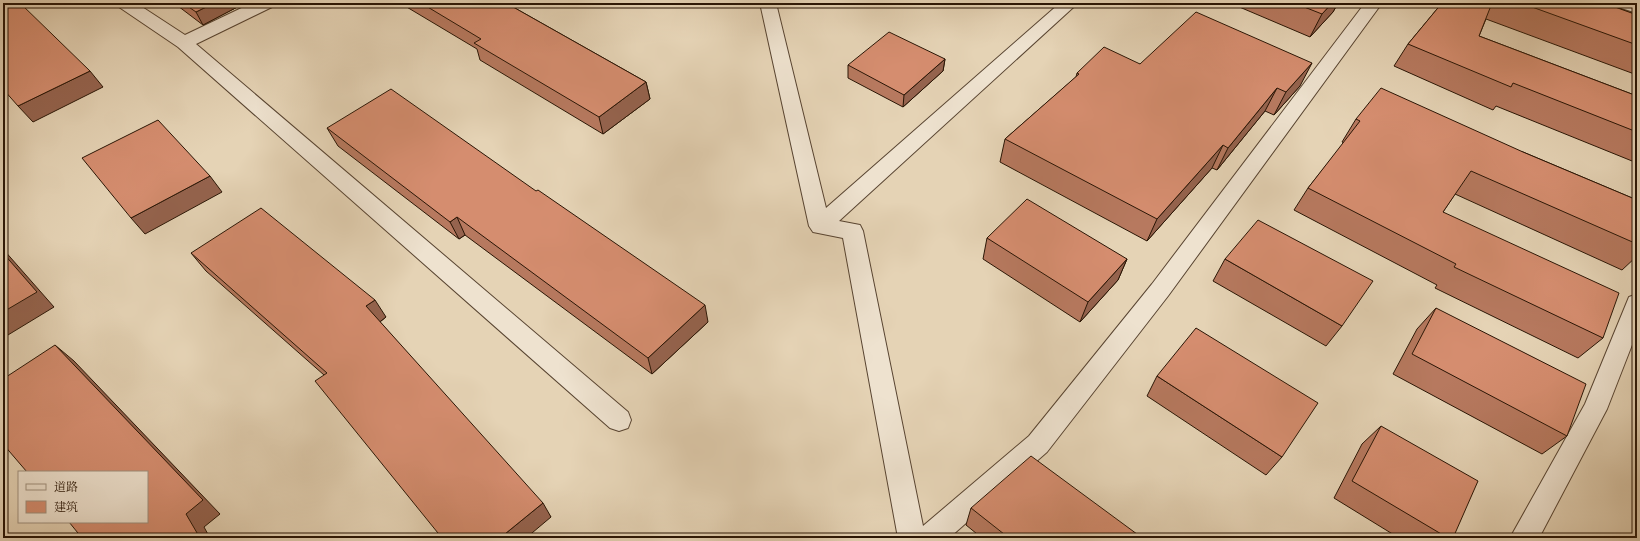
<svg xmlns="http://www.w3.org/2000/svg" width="1640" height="541" viewBox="0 0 1640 541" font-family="'IM FELL French Canon','Noto Serif SC',serif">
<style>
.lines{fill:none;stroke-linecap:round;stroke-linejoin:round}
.minor-casing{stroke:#584431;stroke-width:2}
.minor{fill:#eee2cf;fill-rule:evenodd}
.wall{fill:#b7795f;stroke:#291505}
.shaded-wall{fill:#95634e;stroke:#291505}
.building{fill:#d58d6f;stroke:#291505}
</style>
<rect width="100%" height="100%" fill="#e5d3b5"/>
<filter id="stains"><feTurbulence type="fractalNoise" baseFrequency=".005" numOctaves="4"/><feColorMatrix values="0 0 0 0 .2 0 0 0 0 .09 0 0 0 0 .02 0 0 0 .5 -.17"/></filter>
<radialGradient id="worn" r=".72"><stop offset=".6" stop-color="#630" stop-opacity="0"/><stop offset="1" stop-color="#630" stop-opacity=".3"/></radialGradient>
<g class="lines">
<defs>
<path id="minor" d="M117,3H136L185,35L252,3H274L272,7L196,44L628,412L631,420L628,428L619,431L610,428L178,47L119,7Z
M760,3H776L826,208L1060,3H1078L839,221L860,225L863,231L923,526L1029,436L1152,284L1365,3H1382L1168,296L1047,452L949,538H898L843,238L813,232L809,226Z
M1616,3H1637V13L1618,7Z
M1637,294V332L1607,409L1539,538H1510L1585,404L1629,297Z"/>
</defs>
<use href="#minor" class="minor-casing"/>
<use href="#minor" class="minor"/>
</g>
<path class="wall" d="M174,3H245L203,25Z
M400,3H506L646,82L650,99L603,134L480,60L477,49Z
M1230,3H1338L1333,12L1310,37Z
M1442,3H1604L1637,15V75L1486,19L1479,36L1637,96V163L1496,106L1493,110L1394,66L1408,44Z
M945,59L943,71L903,107L848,78V65Z
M1140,64L1300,86L1274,115L1265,111L1217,170L1212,168L1147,241L1000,162L1005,139L1076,77L1077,73Z
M1356,119L1523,152L1637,200V256L1622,270L1455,194L1443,212L1603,338L1578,358L1435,288L1437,285L1294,210L1308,188L1344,143L1342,142Z
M327,128L708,322L652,374L465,235L459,239L338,146Z
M987,238L1127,259L1118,280L1080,322L983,259Z
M191,253L386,317L380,322L551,517L324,375L206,271Z
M1225,259L1342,326L1326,346L1213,281Z
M1436,308L1567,436L1542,454L1393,374L1417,329Z
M1157,376L1282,457L1266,475L1147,396Z
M1381,426L1448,538H1399L1334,498L1362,444Z
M971,508L1141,538H982L966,525Z"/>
<path class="shaded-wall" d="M214,3H245L203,25L196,12Z
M1332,3H1338L1333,12L1310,37L1322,14Z
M945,59L943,71L903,107L904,95Z
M1312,63L1300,86L1274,115L1286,92Z
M90,71L103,87L33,122L18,106Z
M646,82L650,99L603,134L599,117Z
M1277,88L1265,111L1217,170L1228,148Z
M1223,145L1212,168L1147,241L1157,219Z
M210,176L222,192L145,234L131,218Z
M457,217L465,235L459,239L450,222Z
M3,249L54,307L3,338Z
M1127,259L1118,280L1080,322L1088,302Z
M375,300L386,317L377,324L366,306Z
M705,305L708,322L652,374L648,358Z
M55,345L74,361L220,514L204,527L210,538H200Z
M543,503L551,517L526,538H500Z"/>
<path class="building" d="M3,3H20L90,71L18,106L3,89Z
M183,3H214L196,12Z
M421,3H506L646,82L599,117L474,43L481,39Z
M1294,3H1332L1322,14Z
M1442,3H1492L1479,36L1637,96V132L1513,83L1511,87L1408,44Z
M1521,3H1604L1637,15V45Z
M1196,12L1312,63L1286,92L1277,88L1228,148L1223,145L1157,219L1005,139L1079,74L1077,73L1104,47L1140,64Z
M889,32L945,59L904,95L848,65Z
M1381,88L1523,152L1637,200V244L1471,171L1443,212L1619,293L1603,338L1454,267L1456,264L1308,188L1360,121L1356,119Z
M391,89L536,191L538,190L705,305L648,358L457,217L450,222L327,128Z
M158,120L210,176L131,218L82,158Z
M1027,199L1127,259L1088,302L987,238Z
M261,208L375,300L366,306L543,503L500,538H442L315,381L327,373L191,253Z
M1258,220L1373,281L1342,326L1225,259Z
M3,253L37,292L3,312Z
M1436,308L1586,384L1567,436L1412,354Z
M1196,328L1318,403L1282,457L1157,376Z
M55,345L203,500L186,514L200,538H82L69,522H147V472H27L3,444V379Z
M1381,426L1478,481L1453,538H1448L1352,481Z
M1031,456L1141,537V538H1009L971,508Z"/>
<rect width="1640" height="541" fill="none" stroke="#e5d3b5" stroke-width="16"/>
<rect x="4" y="4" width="1632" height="533" fill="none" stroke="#291505" stroke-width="2"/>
<rect x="8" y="8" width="1624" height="525" fill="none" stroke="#291505"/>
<rect x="18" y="471" width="130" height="52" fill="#eee2cf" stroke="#9f907e"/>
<rect x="26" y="484" width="20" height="6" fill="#eee2cf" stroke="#9f907e"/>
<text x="54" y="491" font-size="12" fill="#291505">道路</text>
<rect x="26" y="501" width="20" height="12" fill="#d58d6f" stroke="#9f907e"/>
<text x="54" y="511" font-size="12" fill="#291505">建筑</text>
<rect width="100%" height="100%" filter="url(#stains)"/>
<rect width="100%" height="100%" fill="url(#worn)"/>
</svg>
